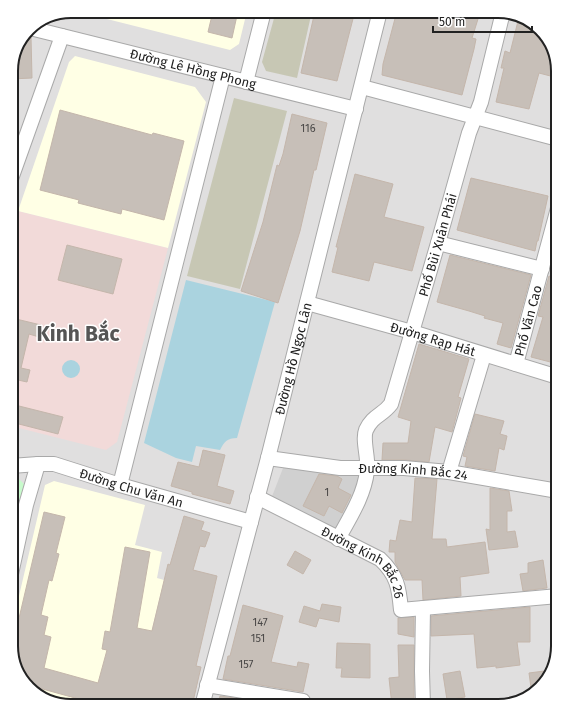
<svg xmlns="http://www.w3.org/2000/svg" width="569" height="717" viewBox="0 0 569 717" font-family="'Fira Sans',sans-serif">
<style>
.residential{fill:#e0dfdf}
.commercial{fill:#f2dad9}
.education{fill:#ffffe5}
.religious{fill:#d0d0d0}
.construction{fill:#c7c7b4}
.park{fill:#c8facc}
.water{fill:#aad3df}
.building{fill:#c7bfb8;stroke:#c4b6ab}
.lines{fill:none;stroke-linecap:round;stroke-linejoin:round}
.minor-casing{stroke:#a9a9a9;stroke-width:16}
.minor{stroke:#fff;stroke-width:14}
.labels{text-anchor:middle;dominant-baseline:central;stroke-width:3;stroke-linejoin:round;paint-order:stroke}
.number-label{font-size:11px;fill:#4b4948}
.street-label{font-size:13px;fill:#222;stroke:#fff}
.town-label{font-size:21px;font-weight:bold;fill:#555;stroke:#fff}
.rim{fill:none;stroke:#222;stroke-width:2}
</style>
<rect width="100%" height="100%" fill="#f2efe9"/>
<path class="residential" d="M71,11H501L528,19L548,38L558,71V646L550,676L531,696L498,706H71L41,698L21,679L11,646V67L31,26Z"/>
<path class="commercial" d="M18,211L168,248L117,442L106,450L11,426V231Z"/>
<path class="education" d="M93,11H247L239,44L230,50L99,17Z
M75,56L195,87L206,102L168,248L18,211L69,62Z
M54,481L145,505L135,545L162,552L157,578L164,580L146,653L141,706H71L41,698L21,679L11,646V630L45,485Z"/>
<path class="religious" d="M285,463L362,473L358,488L338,529L271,499Z"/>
<path class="construction" d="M276,11H312L297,78L266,71L262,62Z
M234,98L287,111L240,289L187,276Z"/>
<path class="park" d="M18,478L25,485L17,510L11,533V479Z"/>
<path class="water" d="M186,280L275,302L237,438C227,438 224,442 220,450L196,446L192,462L176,458L144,443Z
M62 369a9 9 0 1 1 18 0a9 9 0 1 1-18 0Z"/>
<path class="building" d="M213,11H238L232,38L208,32Z
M315,11H355L337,81L301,73Z
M397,11H449L478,19L472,38L476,39L474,49L462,95L382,75L383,64Z
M519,17L528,19L548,38L558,71V78L539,73L529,109L496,102L504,68H501L505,51L510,53Z
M27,36L31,37L32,78L11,79V67Z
M60,110L152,135L153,133L184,141L164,220L122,209L121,214L78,203L79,200L40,190Z
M292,114L327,123L316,170H314L300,231L278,303L241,291L263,222L277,165L279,166L283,154Z
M355,174L393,184L384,217L424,227L412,271L374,262L369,281L332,272L338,247H336Z
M471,178L548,196L538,241H537L535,251L457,230Z
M67,245L122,259L113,294L58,280Z
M450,255L531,275L511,348L497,344L503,323L484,318L485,316L469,311L437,302Z
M549,276L558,279V364L531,357L543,317L538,316Z
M16,319L41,325L39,337L29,334L21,368L30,370L27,382L18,380L15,392H11V340Z
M419,344L469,359L458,397L461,398L452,432L435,427L429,462L405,460H382L383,443H408L411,421L398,417Z
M11,404L63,417L58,434L11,422Z
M475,414L504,421L500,434L507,436L504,450L499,448L495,471L465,466L467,457L463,456Z
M203,450L225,455L217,486L234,491L230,504L192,494V492L171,486L178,462L199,467Z
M319,474L337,476L342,479L338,488L351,495L342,513L329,506L324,516L303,506Z
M415,478L437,479L432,539H446L447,547L485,542L489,573L460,577L461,596L423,600L422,580H405L395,562V552H389L390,540L396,541L400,520L412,522Z
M490,488L509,491L512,511H507V532L515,531L518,547L489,550L486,529L490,530Z
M44,512L65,517L56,553L59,554L52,581L49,580L41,615L48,617L44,635L51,637L44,668L98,683L107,650L102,649L105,631L110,632L125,547L150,552L137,628L152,631L168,564L170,565L184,516L204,522L201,530L210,533L205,547L200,546L193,570L217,576L196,666L201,667L192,706H92L93,703L39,688L37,694L21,679L12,648Z
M295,551L311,560L303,574L287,565Z
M543,560L547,588L523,591L520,574L528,573V563Z
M322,604L341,607L339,622L319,618L316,627L299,622L304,606L320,611Z
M243,605L283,616L271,662L297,667L298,662L309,664L303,692L223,679L228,656H230Z
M530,607V642H517L520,665L496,668V666L477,668L474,634L431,636V616Z
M414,617V637L398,634V618Z
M337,643L370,644V678L341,677L342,668H336Z
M398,645H414V706H392L389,678L399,677Z
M552,670L550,676L532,695L529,673Z
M460,671L465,697L447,700L443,674Z
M220,696L242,699L241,706H218Z"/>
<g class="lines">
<defs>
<g id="minor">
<path id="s1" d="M30,28L356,109"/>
<path d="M246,82L264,11"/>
<path d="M362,87L558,139"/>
<path d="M11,179L62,36"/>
<path d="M438,243L542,269"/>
<path id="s2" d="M307,303L412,332L558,377"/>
<path id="s3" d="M516,364L558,208"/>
<path id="s4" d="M268,458L340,468H404L449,472L558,491"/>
<path id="s5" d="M11,466L38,464H54L120,485L251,522"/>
<path d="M449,472L484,355"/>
<path d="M120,485L223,76"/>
<path id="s6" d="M257,497L380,559C397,575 399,587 401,610L558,596"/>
<path id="s7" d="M338,539C350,517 364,496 367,471C369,459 362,440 366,430C373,415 382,416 391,404L438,243L469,133L481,102L503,12"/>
<path d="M11,574L26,505L38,464"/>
<path d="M423,608L422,671L423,706"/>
<path d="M207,685L303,701"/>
<path id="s8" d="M202,706L268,458L380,11"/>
</g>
</defs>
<use href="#minor" class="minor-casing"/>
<use href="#minor" class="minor"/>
</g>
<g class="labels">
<g class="number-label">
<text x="308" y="128">116</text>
<text x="327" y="492">1</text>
<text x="260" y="622">147</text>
<text x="258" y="638">151</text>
<text x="246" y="664">157</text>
</g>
<g class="street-label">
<text stroke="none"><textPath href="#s1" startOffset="168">Đường Lê Hồng Phong</textPath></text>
<text stroke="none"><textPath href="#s7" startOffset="318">Phố Bùi Xuân Phái</textPath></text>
<text stroke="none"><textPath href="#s3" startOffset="45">Phố Văn Cao</textPath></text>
<text stroke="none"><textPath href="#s2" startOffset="131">Đường Rạp Hát</textPath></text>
<text stroke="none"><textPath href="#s8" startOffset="359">Đường Hồ Ngọc Lân</textPath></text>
<text stroke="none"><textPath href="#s4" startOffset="146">Đường Kinh Bắc 24</textPath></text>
<text stroke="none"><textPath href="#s5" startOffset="124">Đường Chu Văn An</textPath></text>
<text stroke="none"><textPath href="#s6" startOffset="128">Đường Kinh Bắc 26</textPath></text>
</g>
<g class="town-label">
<text x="78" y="334">Kinh Bắc</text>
</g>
</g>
<path d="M0 0H569V717H0ZM71 18H498A53 53 0 0 1 551 71V646A53 53 0 0 1 498 699H71A53 53 0 0 1 18 646V71A53 53 0 0 1 71 18Z" fill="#fff" fill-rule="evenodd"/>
<path class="rim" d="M71 18H498A53 53 0 0 1 551 71V646A53 53 0 0 1 498 699H71A53 53 0 0 1 18 646V71A53 53 0 0 1 71 18Z"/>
<path d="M433 26v6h99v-6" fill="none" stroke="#222222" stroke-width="2"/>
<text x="439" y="26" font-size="12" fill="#222222" stroke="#ffffff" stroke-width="3" paint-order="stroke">50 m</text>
</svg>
